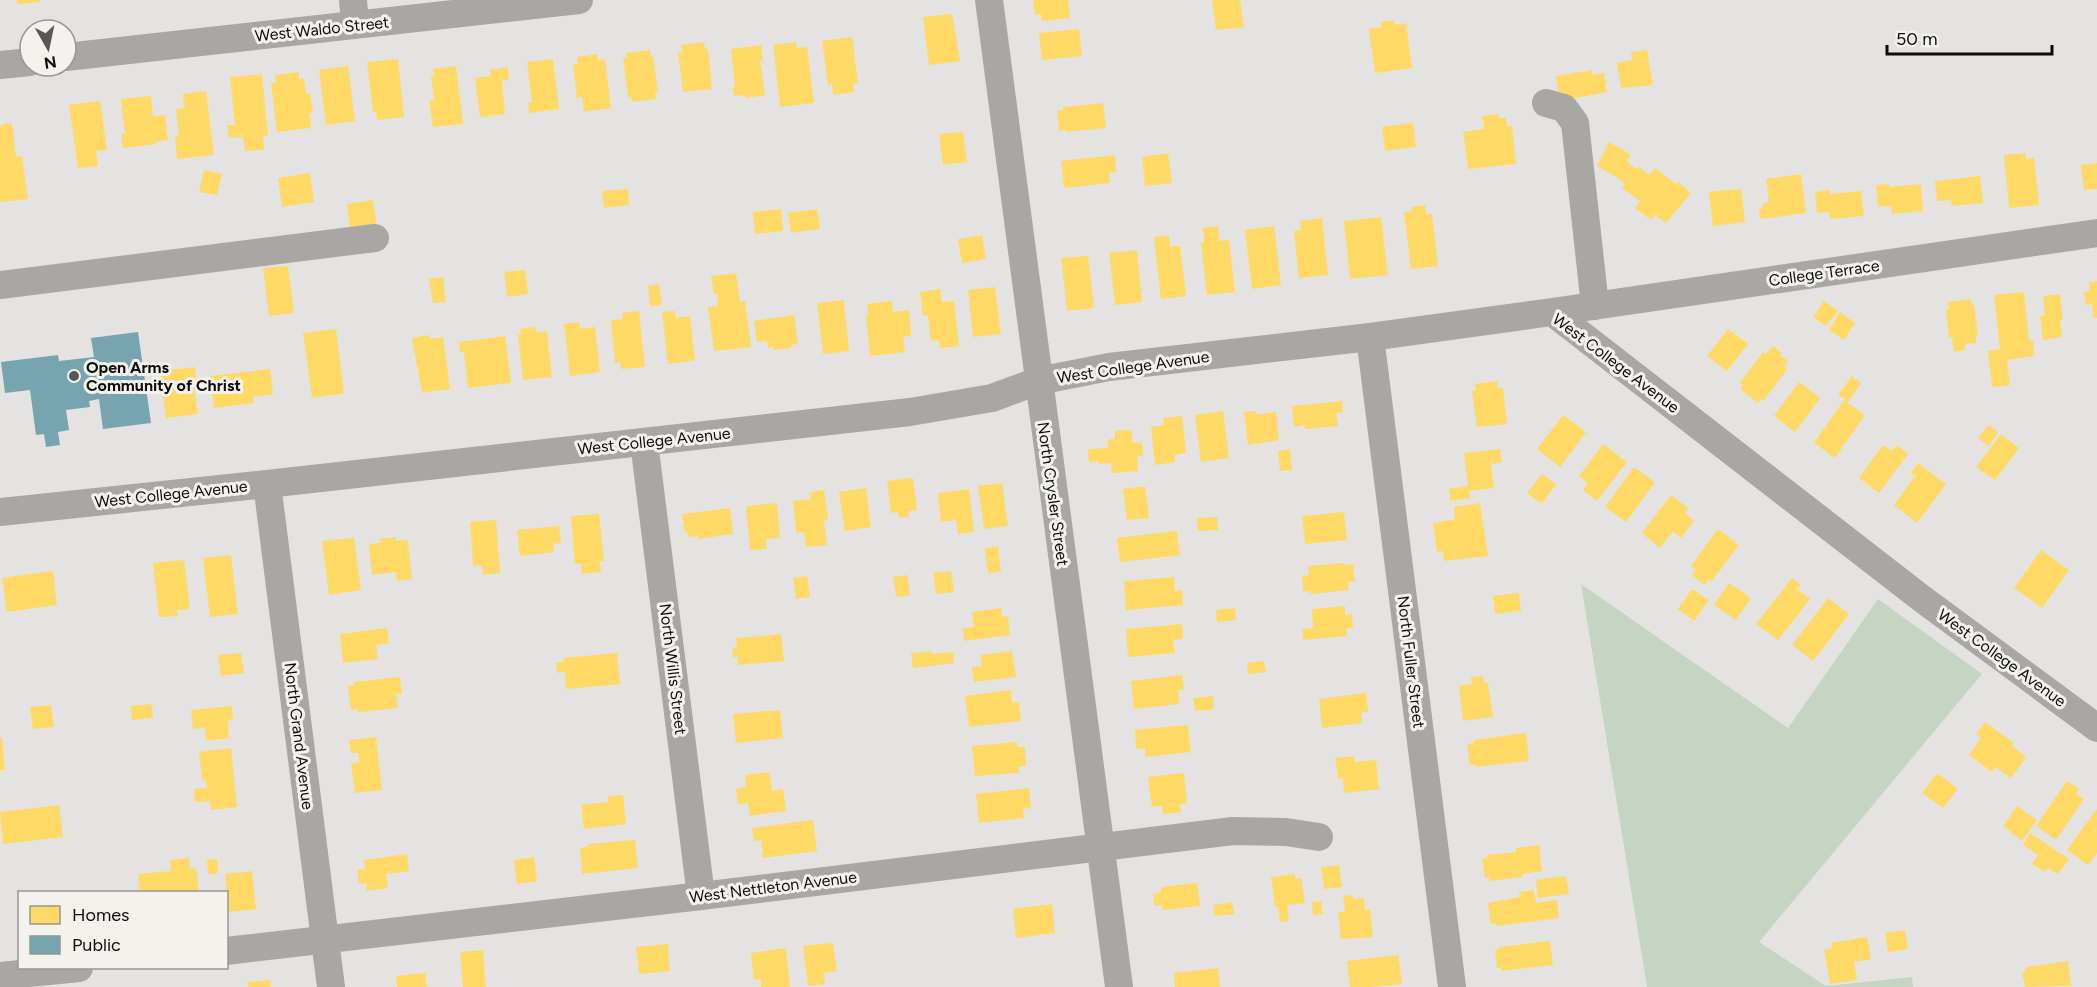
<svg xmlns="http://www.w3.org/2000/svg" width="2097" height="987" viewBox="0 0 2097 987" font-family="Figtree,sans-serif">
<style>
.green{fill:#c6d5c3}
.homes{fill:#ffd966}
.public{fill:#76a5af}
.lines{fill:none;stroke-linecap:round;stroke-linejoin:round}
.minor{stroke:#a8a7a6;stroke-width:28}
.poi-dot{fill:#595756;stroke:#f3f2ed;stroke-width:2}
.labels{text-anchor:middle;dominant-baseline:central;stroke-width:6;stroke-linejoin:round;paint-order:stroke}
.street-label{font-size:16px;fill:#0d0c0b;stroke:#f3f2ed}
.poi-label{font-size:16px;font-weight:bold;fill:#0d0c0b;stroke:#f3f2ed;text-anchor:start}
</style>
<rect width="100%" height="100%" fill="#e5e3e1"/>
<path class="green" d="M1581,584L1788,728L1878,599L1982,674L1759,942L1826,986L1912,977L1913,987H1647Z"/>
<path class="homes" d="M17,0H40V2L18,4Z
M1033,0H1068L1070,18L1042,21L1041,14L1035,15Z
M1212,0H1240L1244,27L1216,30Z
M952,14L960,61L929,65L923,17Z
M1394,20L1395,25L1406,23L1412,68L1375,73L1369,29L1381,27V22Z
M1079,29L1082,56L1042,60L1039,33Z
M852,37L858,83L853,84L854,92L833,95L832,84L828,85L822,41Z
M704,42L705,49H708L712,89L683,92L678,52H682L681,45Z
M796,42L797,48L807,47L814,103L780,107L773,45Z
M761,45L763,60L760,61L765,95L746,98L745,95L734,96L732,87H735L731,49Z
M650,50L651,57L653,56L658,92L655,93L656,99L632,102L631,97H628L623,58H627L626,53Z
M1647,50L1653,85L1621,88L1617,63L1632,60L1631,52Z
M597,54L598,60L605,59L611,108L584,112L582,97L577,98L573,65L578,64L577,57Z
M398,59L404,117L377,120L376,112H373L367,62Z
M553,59L559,109L529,113L528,103H532L527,62Z
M348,66L355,121L326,125L319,70Z
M456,66L463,124L433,127L429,101L434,100L431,76H434L433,69Z
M508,67L509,80L502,81L505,114L480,117L475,78L491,76L490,70Z
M1592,70V75L1604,73L1607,92L1560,101L1556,76Z
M299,72V79H304L306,94L310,93L313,113H309L311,128L277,132L271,83H276L275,75Z
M262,74L268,135L263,136L264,150L245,151L243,137L229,138L227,125H235L230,77Z
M206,91L214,155L177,159L175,136H179L176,109L184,108L183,94Z
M151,96L153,116L165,115L168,140L156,142V144L123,148L121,134H125L121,99Z
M100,101L107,150L96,151L98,166L78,168L69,105Z
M1103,103L1106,128L1066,132V130L1059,131L1057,111L1063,110V107Z
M1499,114V118H1506L1507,126H1512L1516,164L1468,169L1463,132L1484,129L1482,116Z
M12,123L16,157L22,156L28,199L0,202V125Z
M1413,123L1416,147L1385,151L1382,127Z
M963,132L967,162L943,165L939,134Z
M1609,142L1630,154L1627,161L1636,169L1639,167L1649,175L1655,168L1676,184L1678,182L1691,193L1666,223L1655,215L1651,220L1635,208L1640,201L1622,188L1625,184L1618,178L1597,166Z
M1168,153L1172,183L1145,186L1142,157Z
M2025,153L2026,159L2034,158L2039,205L2009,208L2004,155Z
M1115,155L1116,172L1109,173L1110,183L1064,188L1061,161Z
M2097,163V189L2084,190L2081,165Z
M204,170L222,174L217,195L199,192Z
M310,173L314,202L282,207L278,178Z
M1801,174L1806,213L1760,219L1759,208L1763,207V203L1769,202L1766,179Z
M1980,176L1983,203L1952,206L1951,200L1937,201L1935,181Z
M1889,184V187L1921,184L1923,211L1892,214L1891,206L1878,207L1876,185Z
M628,189L629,205L604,208L602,191Z
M1741,189L1745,222L1713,226L1709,192Z
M1830,190V194L1861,191L1864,216L1830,219L1829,212L1817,213L1815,192Z
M373,200L378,233L351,236L347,204Z
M1425,205L1426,214H1432L1438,266L1411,269L1404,212L1412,211V207Z
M781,209L783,231L755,234L753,212Z
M817,209L820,229L791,233L788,213Z
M1381,217L1388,275L1350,279L1344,221Z
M1322,218L1328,275L1299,278L1294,231L1301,230L1300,221Z
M1218,226L1219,241L1229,240L1235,292L1207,295L1201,243L1204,242L1203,228Z
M1274,226L1281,285L1252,289L1245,230Z
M982,235L986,259L962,263L958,239Z
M1169,235L1170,247L1180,246L1186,296L1161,299L1154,237Z
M1137,250L1142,302L1115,305L1109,253Z
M1088,256L1094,308L1067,311L1061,258Z
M288,266L294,313L269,316L263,268Z
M525,270L528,294L507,297L504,272Z
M736,273L740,302L745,301L751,347L714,351L708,307L718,306L717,294H714L711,276Z
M443,277L446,302L433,303L429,279Z
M2097,281V318H2093L2092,304L2086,305L2084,292L2090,291L2089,282Z
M659,284L662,305L650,306L648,286Z
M995,287L1001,334L973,337L968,290Z
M940,289L942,302L954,301L959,346L940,348L939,340L931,341L928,315L923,316L920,292Z
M2024,292L2029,341L2033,340L2034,356L2007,360L2010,385L1992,387L1988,351L2000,349L1994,295Z
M2060,294L2063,320H2060L2062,337L2043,340L2040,316L2045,315L2043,296Z
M1971,299L1972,305H1974L1978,335H1976V343L1965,344V350L1954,352L1952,337L1949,338L1946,309H1949L1948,302Z
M844,300L849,351L823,354L817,303Z
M892,301L893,312L909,310L911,336L903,337L905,352L870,356L866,315H868L867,304Z
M1824,301L1838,311L1826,326L1813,317Z
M639,311L645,367L621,369L620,362L615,363L611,320L623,319L622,313Z
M675,311L676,318L690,316L695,360L668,364L662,312Z
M1840,312L1855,323L1844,340L1829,330Z
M794,315L798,344L791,345V348L774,350V347L768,348L767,341L757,342L754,321Z
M579,322L580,329L595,327L600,372L570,376L564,324Z
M535,327L536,332L547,331L552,377L523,380L518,335L521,334L520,329Z
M336,329L344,393L312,398L303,333Z
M1728,329L1748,344L1727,371L1707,356Z
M429,335L430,339L443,337L450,389L422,393L412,338Z
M505,336L511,383L468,388L464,352H460L459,342Z
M1773,346L1782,353L1780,355L1788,361L1784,367L1787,370L1763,401L1761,399L1758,403L1740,389L1743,385L1740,383L1763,352L1766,354Z
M195,367L197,387L194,388L198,414L166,418L160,371Z
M270,369L273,394L253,397L254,403L214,408L210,376Z
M1852,376L1861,383L1848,402L1838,395Z
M1497,381L1498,388H1503L1507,424L1477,427L1472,391H1476L1475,384Z
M1799,382L1820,398L1795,432L1774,416Z
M1844,400L1865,415L1835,458L1814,443Z
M1342,401L1343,412L1336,413L1338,426L1305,429V425L1294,427L1292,406Z
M1223,411L1229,458L1201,462L1195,415Z
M1256,411V415L1276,412L1279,440L1248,445L1244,412Z
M1563,415L1586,432L1560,467L1537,449Z
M1182,416L1186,453L1174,455L1175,462L1155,465L1151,427L1164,425L1163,418Z
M1988,425L1998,432L1989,446L1978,438Z
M1131,430L1133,443L1142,442L1143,456L1137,457L1138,471L1112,473L1111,463L1099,464L1098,461L1089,462L1088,449L1108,448L1107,443L1110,439H1115V431Z
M2001,434L2019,448L1995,480L1976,467Z
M1603,444L1627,462L1597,501L1583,490L1588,483L1579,476Z
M1883,445L1892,451L1897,445L1908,454L1879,493L1859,478Z
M1290,449L1292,470L1280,471L1278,451Z
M1500,449L1502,462L1491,464L1494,488L1469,491L1470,498L1450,501L1449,489L1468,486L1464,453Z
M1918,463L1946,484L1917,523L1894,505L1915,476L1911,473Z
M1634,467L1655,482L1626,522L1605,507Z
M1542,474L1556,484L1542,504L1527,493Z
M913,478L917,510L908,511L909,517L899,518L898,512L891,513L887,481Z
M1002,483L1008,526L984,529L978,486Z
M1145,486L1149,518L1127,520L1123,489Z
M866,488L871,527L845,531L839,492Z
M969,489L974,532L958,534L956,520L941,522L938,493Z
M824,490L828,519L824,520L827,545L806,547L804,532L796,533L793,501L811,499L810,492Z
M1671,495L1688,508L1685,513L1694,521L1681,538L1673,531L1660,548L1642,533Z
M777,503L780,538L766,539L767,549L750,550L746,506Z
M1480,503L1488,556L1444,561L1443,551L1437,552L1433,523L1455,519L1454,507Z
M730,508L733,534L698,539V536L688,537L687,531H684L682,514Z
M1344,512L1347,540L1305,544L1302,516Z
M599,514L604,561H600L601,572L582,574L581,564H575L571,516Z
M1217,517L1218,530L1198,531L1197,518Z
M496,520L500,573L483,575L482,565L473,566L470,522Z
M559,526L561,543L553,544L554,552L520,556L517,530Z
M1718,529L1739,545L1712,581L1709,579L1704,585L1692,575L1696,569L1691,566Z
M1177,531L1180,555L1120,562L1117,538Z
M396,537V541L408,540L412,579L397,581L396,572L372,575L369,544L381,543L380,539Z
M354,538L361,590L329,595L322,541Z
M998,547L1001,571L988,573L985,548Z
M2041,550L2069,570L2042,608L2014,588Z
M231,555L238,614L210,617L203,558Z
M184,560L190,609L177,610L178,616L159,617L153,563Z
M1344,563L1345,565L1353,564L1355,581L1348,582L1349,590L1311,594L1310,591L1303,592L1302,576L1309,575L1308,566Z
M53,571L57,605L7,612L2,578Z
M951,571L954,592L936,594L933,573Z
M907,575L910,595L896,597L893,577Z
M807,576L810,597L796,599L793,578Z
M1174,577L1175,591L1182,590L1183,605L1126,610L1124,581Z
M1792,578L1801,585L1797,589L1810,599L1778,640L1756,624Z
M1729,583L1751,598L1736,620L1714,605Z
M1692,589L1709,600L1694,621L1678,609Z
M1519,593L1521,611L1495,614L1493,596Z
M1828,598L1849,614L1813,661L1792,645Z
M1345,606V615L1352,614L1353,628L1346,629L1347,636L1303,640L1302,629L1313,628L1312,609Z
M1001,608L1002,617L1008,616L1010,635L964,641L963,628L974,627L972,612Z
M1235,608L1236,620L1217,622L1216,610Z
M1182,624L1183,639L1173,640L1175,653L1128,657L1126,629Z
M387,628L389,643L376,645L378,659L343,663L340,634Z
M781,634L784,661L738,665V657H733L732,648L737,647L736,638Z
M931,651L932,654L953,652L954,663L913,668L911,653Z
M1012,651L1016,677L974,682L972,667L982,666L981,655Z
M241,653L244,673L221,676L218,655Z
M617,653L620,684L566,689L565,672L557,673L556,663L564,662L563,658Z
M1264,661L1266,672L1248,674L1247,663Z
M1182,675L1184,689L1178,690L1179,704L1134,709L1131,681Z
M1483,676L1484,683H1488L1493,717L1463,721L1459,686L1472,684L1471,677Z
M400,677L402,694H396L398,708L358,712V709L351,710L348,686L354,685V682Z
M1011,690L1012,702H1019L1021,721L969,727L965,696Z
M1366,693L1368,712L1361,713L1362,723L1322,728L1319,699Z
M1213,696L1214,709L1195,711L1193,698Z
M152,704L153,718L132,720L131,706Z
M51,705L54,727L33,729L30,707Z
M232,706L233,720L228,721L229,738L206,741L205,728L193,729L191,710Z
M780,710L783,738L736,743L733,714Z
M1985,722L2014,743L2012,746L2026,757L2011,778L1995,767L1992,772L1969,755L1981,738L1976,734Z
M1188,725L1191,752L1145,757V748L1136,749L1135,730Z
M1526,733L1529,761L1477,767L1476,764L1470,765L1467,744L1474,743V740Z
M376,737L382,790L355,793L351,763L359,762L358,753H351L349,740Z
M0,738H2L5,770H0Z
M1017,742V747H1025L1026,766H1019V773L975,776L972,746Z
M231,748L237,807L211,810L210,801L195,802L194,789L207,788L206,780L202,781L199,752Z
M1354,756L1355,762L1376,760L1379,789L1344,793L1343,778L1338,779L1335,758Z
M769,772L772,791L783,789L786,811L750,816L748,803L738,804L736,789L746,787L745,775Z
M1184,773L1187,803L1180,804L1181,812L1163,814L1162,806L1152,807L1148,777Z
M1937,773L1958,789L1943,808L1922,793Z
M2067,781L2079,789L2076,794L2084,799L2056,840L2036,826Z
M1029,788L1031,808L1023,809L1024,818L979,823L976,794Z
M623,795L626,824L584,829L581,805L608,802V796Z
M59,805L63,837L3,844L0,812Z
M2017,806L2037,820L2022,841L2003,826Z
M2097,809V853L2088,865L2067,850Z
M813,820L817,851L763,858L761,840L754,841L752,828Z
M2030,833L2069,859L2058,874L2048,868L2045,872L2032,864L2038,855L2023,845Z
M635,840L638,868L582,874L580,848L588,847V844Z
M1539,845L1542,871L1522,874V877L1490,881L1489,878H1485L1482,859L1487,858V855L1516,852V848Z
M407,854L409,871L386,874L388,888L367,891L366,883L359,884L357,870L365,869L364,860Z
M534,857L537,881L517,884L514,860Z
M189,858L190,869L196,868L199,892H140L138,874L171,871L170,860Z
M217,859L218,873L208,874L207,860Z
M1339,865L1342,887L1324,889L1321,867Z
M252,871L256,909L229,912L225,874Z
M1295,874V879L1301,878L1305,903L1287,905L1289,921L1280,922L1278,907H1275L1271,877Z
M1566,876L1569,894L1538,898L1536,880Z
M1197,883L1200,906L1163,910L1162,905L1155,906L1153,894L1161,893V887Z
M1534,890L1536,903L1557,900L1559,918L1496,926V923L1491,924L1488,903L1520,897L1519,892Z
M1353,895V899L1364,898L1365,910L1370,909L1373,937L1341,939L1338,912H1345L1343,896Z
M1321,901L1323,914L1313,915L1312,902Z
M1232,902L1234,914L1215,916L1213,905Z
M1052,904L1055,933L1016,938L1013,909Z
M1905,930L1908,949L1888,952L1885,933Z
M1867,937L1871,959L1854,962L1857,980L1830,984L1824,950L1832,948L1831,943Z
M1550,941L1553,965L1501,971V968H1497L1495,950L1499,949V947Z
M833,943L837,971L824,973L825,984L808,986L803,946Z
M668,944L670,971L639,974L636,947Z
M786,948L790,987H761V979L754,980L751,953Z
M483,950L486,987H463L460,952Z
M1398,955L1402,984L1372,987H1350L1347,961Z
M2068,961L2071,986L2025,987L2022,972L2026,971V967Z
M1218,968L1220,987H1175L1174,973Z
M425,973L427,987H397L396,976Z
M270,980L271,987H248L247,982Z"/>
<path class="public" d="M138,332L151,423L103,429L99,399L89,401L90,407L66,410L69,430L58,432L60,445L46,447L44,434L36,435L30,390L5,393L1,362L58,355L59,361L94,357L91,338Z"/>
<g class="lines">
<path class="minor" d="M353,0L355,25
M989,0L1119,987
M66,57L579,0
M0,65L30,62
M1546,103L1564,108L1575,123L1595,306
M0,285L375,238
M1552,312L2097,233
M1370,337L1452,987
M644,442L701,896
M267,484L331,987
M0,512L267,484L910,412L992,398L1038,381L1109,367L1370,337L1552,312L1921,598L2097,728
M226,951L701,896L1233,831L1286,832L1319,837
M0,976L79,968"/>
</g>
<circle class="poi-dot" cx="74" cy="376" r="6"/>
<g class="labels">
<g class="street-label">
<text transform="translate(322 29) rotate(-6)">West Waldo Street</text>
<text transform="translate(1824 273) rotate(-8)">College Terrace</text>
<text transform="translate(1616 363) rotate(37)">West College Avenue</text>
<text transform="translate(1133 367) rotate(-8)">West College Avenue</text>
<text transform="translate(654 441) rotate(-6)">West College Avenue</text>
<text transform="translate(171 494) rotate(-6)">West College Avenue</text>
<text transform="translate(1053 494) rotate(82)">North Crysler Street</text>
<text transform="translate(2002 658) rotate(36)">West College Avenue</text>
<text transform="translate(1411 662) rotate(83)">North Fuller Street</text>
<text transform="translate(673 669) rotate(83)">North Willis Street</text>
<text transform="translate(299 736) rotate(83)">North Grand Avenue</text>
<text transform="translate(773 887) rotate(-7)">West Nettleton Avenue</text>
</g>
<g class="poi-label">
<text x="86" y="367">Open Arms<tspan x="86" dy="18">Community of Christ</tspan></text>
</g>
</g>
<rect x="18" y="891" width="210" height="78" fill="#f3f2ed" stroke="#979693" stroke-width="1.5"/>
<rect x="30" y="906" width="30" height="18" fill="#ffd966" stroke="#979693" stroke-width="1.5"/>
<text x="72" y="921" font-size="18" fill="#0d0c0b">Homes</text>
<rect x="30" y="936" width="30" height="18" fill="#76a5af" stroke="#979693" stroke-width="1.5"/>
<text x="72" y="951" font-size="18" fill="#0d0c0b">Public</text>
<g transform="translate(48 48) rotate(171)"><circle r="28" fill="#f3f2ed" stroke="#979693" stroke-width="1.5"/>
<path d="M0-4.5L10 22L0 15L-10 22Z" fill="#595756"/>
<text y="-9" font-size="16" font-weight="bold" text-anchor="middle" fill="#0d0c0b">N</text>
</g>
<path d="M1887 45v9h165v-9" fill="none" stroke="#0d0c0b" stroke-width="3"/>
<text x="1896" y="45" font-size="18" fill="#0d0c0b" stroke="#f3f2ed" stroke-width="4.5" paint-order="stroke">50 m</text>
</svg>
